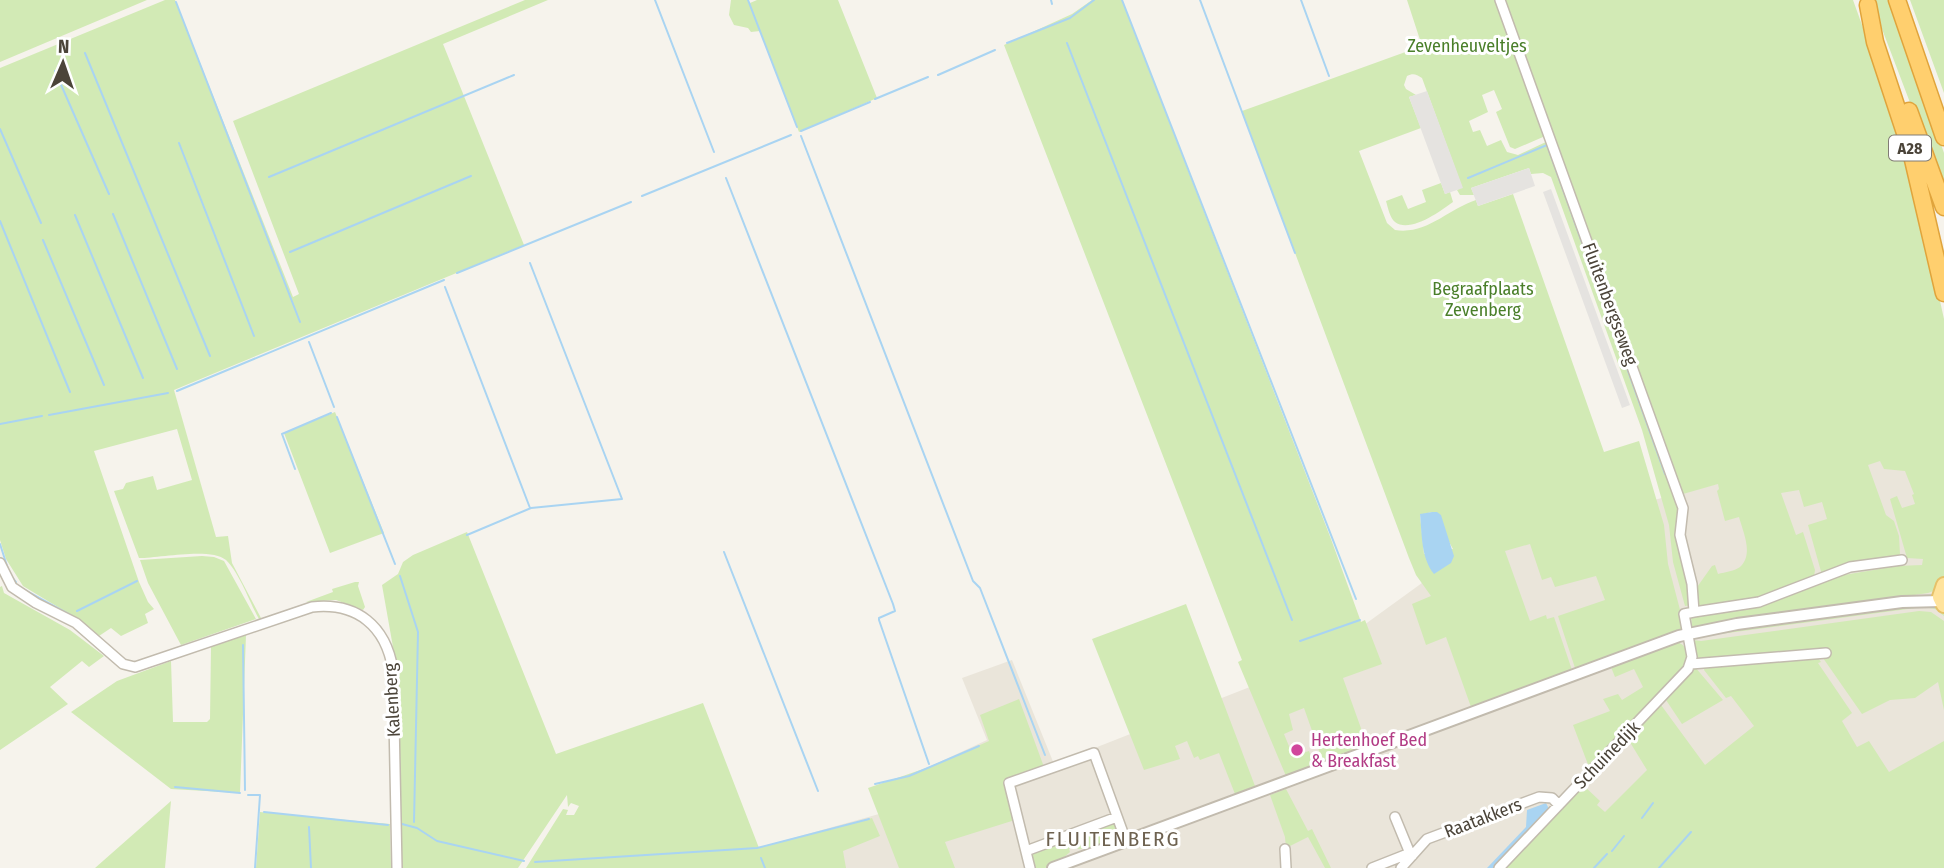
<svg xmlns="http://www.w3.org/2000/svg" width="1944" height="868" viewBox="0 0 1944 868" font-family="'Fira Sans Condensed',sans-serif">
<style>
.residential{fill:#eae5da}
.green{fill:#d2eab5;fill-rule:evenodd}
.parking{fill:#e5e3e0}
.water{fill:#a9d4f2}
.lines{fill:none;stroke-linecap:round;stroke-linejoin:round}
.stream{stroke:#a9d4f2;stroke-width:2}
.minor-casing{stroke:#c2bbae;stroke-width:12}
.tertiary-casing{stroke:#c2bbae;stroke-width:14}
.primary-casing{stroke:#e6c16a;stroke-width:18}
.motorway-casing{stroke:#e0a43c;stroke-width:19}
.minor{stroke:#fff;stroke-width:9}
.tertiary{stroke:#fff;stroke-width:10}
.primary{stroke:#ffe39c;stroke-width:14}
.motorway{stroke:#ffcf6e;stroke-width:16}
.hotel-dot{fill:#d1479c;stroke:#fff;stroke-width:2.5}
.labels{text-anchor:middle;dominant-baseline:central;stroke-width:6;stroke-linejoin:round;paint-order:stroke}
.shield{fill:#fff;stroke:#817c74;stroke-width:2}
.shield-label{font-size:16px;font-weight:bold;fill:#4b4439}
.park-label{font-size:18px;fill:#4a7f2a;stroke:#fff}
.street-label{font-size:18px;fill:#4b4439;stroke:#fff}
.hotel-label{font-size:18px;fill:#b23c85;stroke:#fff;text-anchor:start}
.quarter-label{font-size:21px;letter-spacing:2px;fill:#6e6250;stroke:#fff}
</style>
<rect width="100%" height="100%" fill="#f6f3ec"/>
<path class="residential" d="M1929,430L1944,561V770L1679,868H953L920,771L987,740L962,678L1012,660L1054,764L1313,662L1473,546Z
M879,814L900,868H768L761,847Z"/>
<path class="green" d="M0,0H147L0,62Z
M165,0H175L293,297L299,294L233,121L525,0H548L443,44L524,245L174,390L216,537L228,536L232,563L261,618L259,619C250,603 239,572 226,560C211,547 159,558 139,558L114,491L123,489L126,483L153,476L157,490L192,480L177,429L94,451L139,582L148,602L154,609L145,614L148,623L121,636L111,628L99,636L76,618L23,586L6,559L0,540V68Z
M731,0H748L750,3L757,0H838L877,98L799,132L760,31L751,32L748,28L734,25L729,15Z
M1092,0H1122L1331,539L1361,622L1365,620L1382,664L1343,678L1367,745L1323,762L1304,708L1289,714L1293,730L1284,734L1293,756L1309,751L1314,765L1286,776L1238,662L1242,660L1238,650L1004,45L1072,14Z
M1407,0H1496L1545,134L1543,137L1515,149L1510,147L1496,112L1502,109L1494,90L1482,95L1488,112L1469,121L1473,132L1480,130L1487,146L1501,140L1507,152L1518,155L1548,141L1680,503L1692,605L1685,606L1673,562L1669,525L1642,430L1551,177L1543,173L1531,174L1529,168L1471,188L1474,195H1460L1457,190L1462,187L1422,78C1416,74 1413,73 1407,76L1404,85L1406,89L1416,95L1409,97L1421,128L1359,151L1387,223L1395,230C1427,235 1448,209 1476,200L1478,206L1513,194L1604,452L1639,441L1664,525L1668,564L1684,625L1680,633L1666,635L1575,668L1558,616L1605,600L1596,576L1555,587L1551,577L1542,580L1530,544L1505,551L1530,621L1546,615L1547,619L1554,617L1572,670L1471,707L1446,637L1426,645L1412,604L1431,596L1416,575L1409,558L1242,111L1422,46ZM1432,512L1453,549L1424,554L1420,515Z
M1505,0H1853L1884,86L1919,206L1944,319V581L1936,590L1928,593L1692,627L1691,616L1757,604L1826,578L1897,566L1922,565L1923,559L1907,558L1890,499L1897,496L1902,508L1915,504L1912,495L1914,494L1905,471L1884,469L1880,461L1868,465L1886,515L1894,521L1899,536L1900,554L1897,557L1822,575L1808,525L1827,519L1822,502L1804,507L1799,490L1781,493L1796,535L1803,532L1815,570L1814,577L1768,598L1697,607L1695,590L1712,566L1715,565L1718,574C1725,572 1735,571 1740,567C1754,554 1743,532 1739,517L1725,521L1717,491L1719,489L1718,484L1683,494Z
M1871,0H1892L1944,153V192Z
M1910,0H1944V93Z
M1441,183L1445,194L1450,192L1453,202C1442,210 1410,234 1395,222C1390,218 1388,208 1386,201L1402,195L1408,209L1426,202L1422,190Z
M335,412L384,533L330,553L284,433Z
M467,532L556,754L703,703L759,848L872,818L880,836L843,851L846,868H526L563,809L568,810L566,815H574L579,806L571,803L568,807L567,795L518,868H400L396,664L382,585L398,574L403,562L413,555Z
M202,556L214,557L224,561L256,619L181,645L148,583L140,560Z
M355,582H359L358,586L365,607L363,610L336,600L306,602L333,592L332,589Z
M2,586L4,593L70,630L104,656L89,667L82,661L50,687L68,704L0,750V587Z
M1186,604L1255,786L1235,794L1219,753L1200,760L1198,756L1194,758L1187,741L1175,746L1180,759L1144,770L1092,639Z
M1932,604L1944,609V616L1935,609L1923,607L1698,637L1729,628Z
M1919,611L1931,612L1944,621V710L1938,682L1915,698L1890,700L1862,714L1823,658L1700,662C1693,656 1692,647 1693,640L1701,641Z
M246,635L240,793L171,789L71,712L117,681L171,661L173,722H207L210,719L211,647Z
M1678,642C1690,648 1688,657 1685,669L1561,797L1589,767L1573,725L1610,711L1603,699L1618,694L1622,700L1643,687L1634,669L1615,677L1611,667Z
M1818,658L1821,662L1818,663L1852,713L1842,721L1857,747L1869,741L1889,772L1944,741V868H1505L1583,785L1600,801L1597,805L1605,812L1647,770L1628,739L1661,705L1705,765L1754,726L1731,696L1726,698L1704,670L1705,666Z
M1695,667L1723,700L1682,724L1664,697Z
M1019,699L1044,767L1004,780L1015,820L945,842L955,868H899L868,788L929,767L989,741L980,715Z
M1286,789L1308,831L1312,829L1331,868H1325L1308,837L1286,848L1285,837L1270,795Z
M171,801L165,868H95Z
M260,812L390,824L391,868H256Z
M1112,822L1117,824L1120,839L1090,852L1089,849H1078L1071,837L1076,838Z
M1069,837L1073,845L1069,849L1070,852L1062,859V862L1045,868H1033L1030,852L1036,849L1040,851L1064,842Z"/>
<path class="parking" d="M1427,91L1463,188L1445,194L1409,97Z
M1529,168L1535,186L1478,206L1471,188Z
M1551,189L1630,405L1622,408L1543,192Z"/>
<path class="water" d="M1432,512H1437L1441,515L1454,556L1451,563L1434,574C1421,558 1422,535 1420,514Z
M1546,803L1549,809L1493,868H1487L1526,827L1527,810Z"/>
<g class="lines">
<path class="stream" d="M655,0L714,152
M748,0L797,127
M1051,0L1052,4
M1122,0L1356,599
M1200,0L1295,253
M1301,0L1329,76
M176,2L300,322
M1007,43L1070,18L1094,0
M1067,43L1292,620
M85,53L210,356
M55,71L109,194
M938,75L995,50
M875,99L928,77
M0,129L41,223
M801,131L870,102
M801,136L973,581L980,588L1045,755
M179,143L254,336
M269,177L514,75
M726,178L893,604L895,611L879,618V620L929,764
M1468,178L1547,145L1665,474
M642,196L791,135
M113,214L177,369
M75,215L143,378
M0,221L70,392
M43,240L104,385
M290,252L471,176
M457,273L631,202
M445,287L530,508
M309,342L334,407
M177,391L444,280
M49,415L168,393
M337,417L395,564
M0,424L42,416
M295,469L282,434L331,413
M467,535L531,508L622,499L530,263
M0,544L8,569
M724,552L818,791
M400,576L418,632L414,822
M12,577L16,582
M21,588L72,616
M77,611L137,581
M1300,641L1360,620
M243,645L245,790
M875,784L909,776L979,746
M175,787L240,793
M248,795H260L255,868
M264,812L388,825
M1642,818L1653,803
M402,824L417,828L437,841L524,861
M309,827L311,868
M1612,851L1624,836
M761,858L765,868
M535,862L757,848L869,819
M1594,868L1607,854
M1659,868L1691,832"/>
<defs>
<path id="minor" d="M0,563L12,587L36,603L76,623L123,664L135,667L312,607C357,602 386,626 393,670L397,868
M1694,612L1759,602L1850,567L1902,560
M1691,664L1826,653
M1395,817L1409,851L1408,855
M1285,849L1286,868
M1026,851L1117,817
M1030,868L1009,783L1094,753L1126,841
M1372,868L1405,855L1412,856
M1401,868L1427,839L1539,797L1552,798L1559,805
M1499,868L1688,669L1692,657L1684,614L1694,612L1692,584L1680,535L1683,508L1680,500L1500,0"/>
<path id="tertiary" d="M1053,868L1679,636L1737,624L1902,602L1941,601"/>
<path id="primary" d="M1944,585L1940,597L1944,605"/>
<path id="motorway" d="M1897,0L1944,137
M1868,5L1875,42L1911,151L1944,293
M1909,111L1944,207"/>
</defs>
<use href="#minor" class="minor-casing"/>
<use href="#tertiary" class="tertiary-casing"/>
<use href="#primary" class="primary-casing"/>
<use href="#motorway" class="motorway-casing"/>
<use href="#minor" class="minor"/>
<use href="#tertiary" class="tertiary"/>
<use href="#primary" class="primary"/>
<use href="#motorway" class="motorway"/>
</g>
<circle class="hotel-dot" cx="1297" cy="750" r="7"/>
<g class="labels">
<rect class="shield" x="1889" y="135.5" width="42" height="25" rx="5"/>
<g class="shield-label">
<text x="1910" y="148">A28</text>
</g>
<g class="park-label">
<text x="1467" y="46">Zevenheuveltjes</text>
<text x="1483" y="289">Begraafplaats<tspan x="1483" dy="21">Zevenberg</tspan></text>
</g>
<g class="street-label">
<text transform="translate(1610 304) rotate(70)">Fluitenbergseweg</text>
<text transform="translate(392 700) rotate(-93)">Kalenberg</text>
<text transform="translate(1607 755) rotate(-46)">Schuinedijk</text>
<text transform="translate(1483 818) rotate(-21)">Raatakkers</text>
</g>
<g class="hotel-label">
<text x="1311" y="740">Hertenhoef Bed<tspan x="1311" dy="21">&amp; Breakfast</tspan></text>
</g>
<g class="quarter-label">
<text x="1113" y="839">FLUITENBERG</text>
</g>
</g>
<g transform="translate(63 63) rotate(2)" stroke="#ffffff" stroke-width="5" paint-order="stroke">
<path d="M0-5L12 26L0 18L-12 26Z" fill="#4b4439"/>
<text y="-10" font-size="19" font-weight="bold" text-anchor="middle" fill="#4b4439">N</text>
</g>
</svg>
